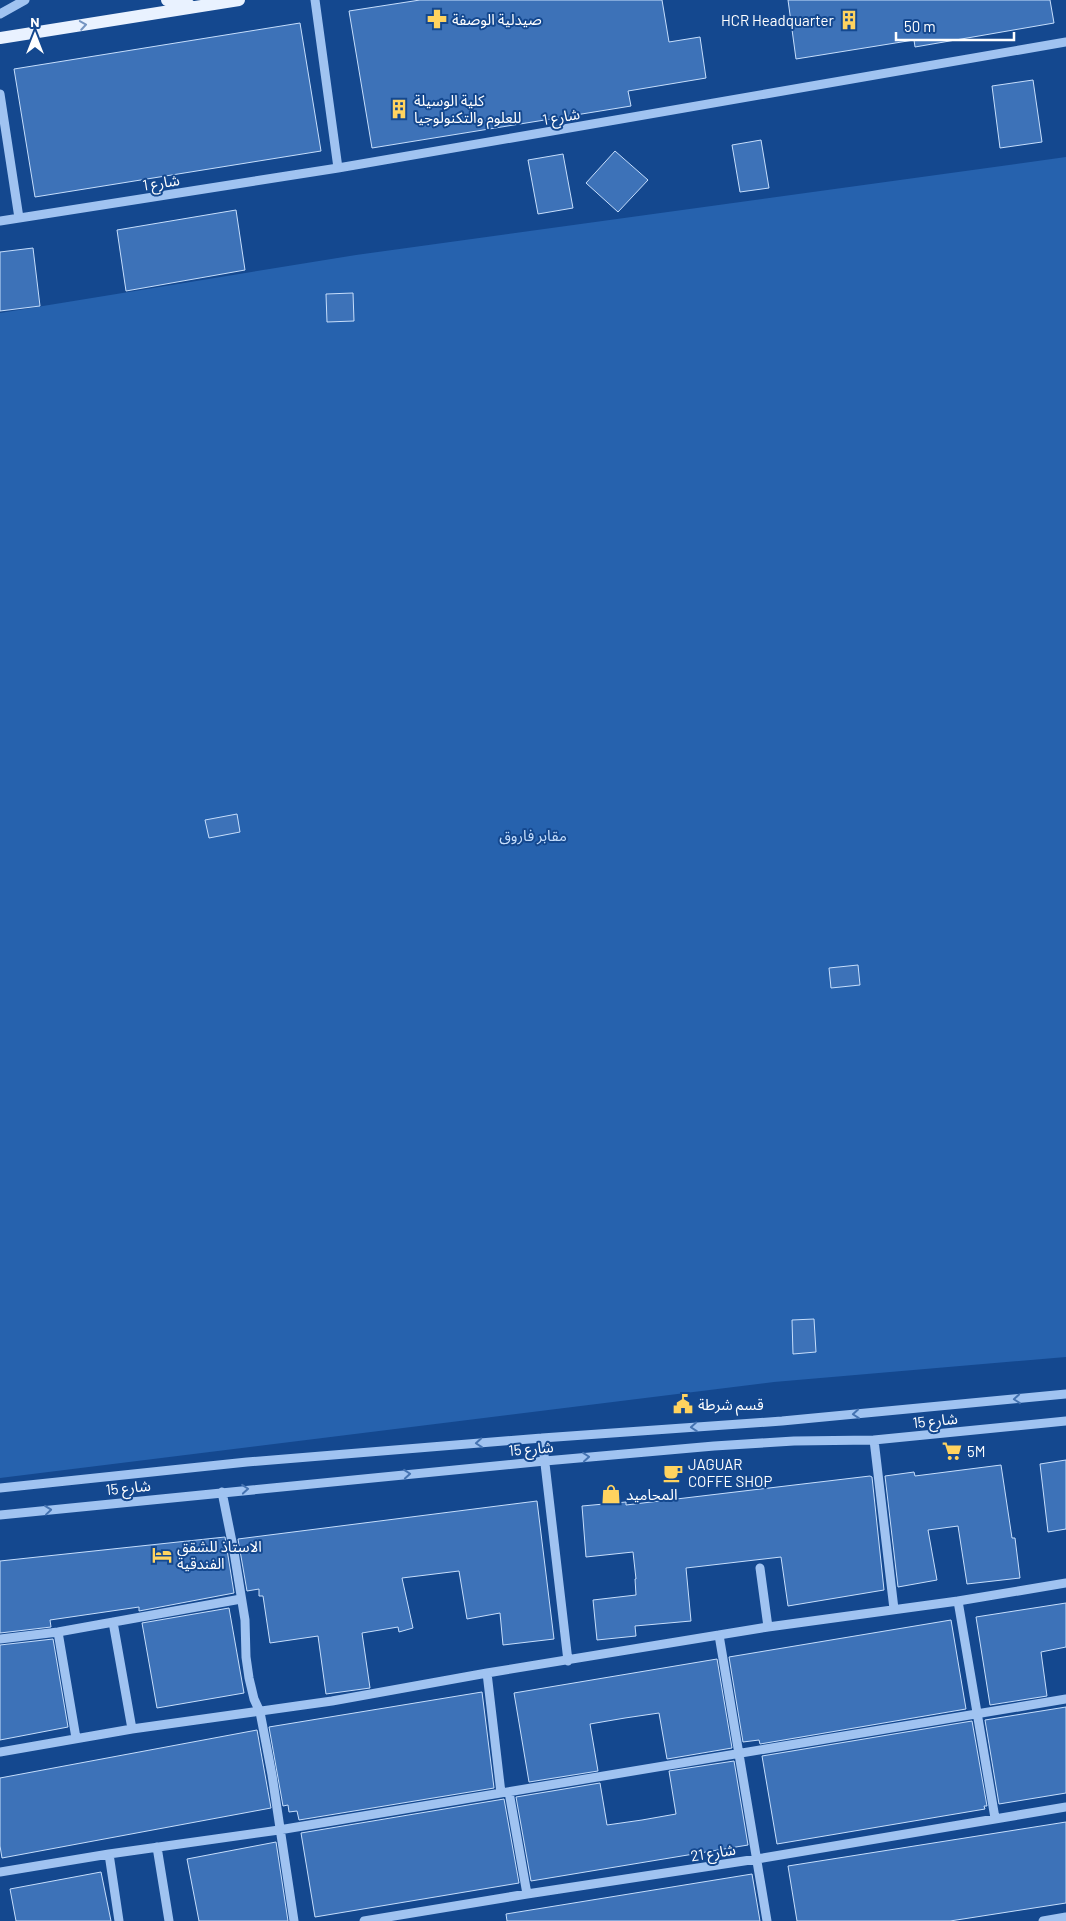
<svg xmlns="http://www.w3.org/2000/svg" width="1066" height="1921" viewBox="0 0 1066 1921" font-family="Barlow,'Noto Sans Arabic',sans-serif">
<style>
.green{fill:#2662ae}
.building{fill:#3d72b8;stroke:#c6defc}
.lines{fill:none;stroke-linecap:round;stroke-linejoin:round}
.minor{stroke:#a0c3f1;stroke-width:9}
.major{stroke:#e9f2ff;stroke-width:12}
.oneway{stroke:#7494c1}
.oneway2{stroke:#4573b1}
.labels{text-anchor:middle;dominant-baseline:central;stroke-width:4;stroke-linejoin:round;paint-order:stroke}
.poi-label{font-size:15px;fill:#fff;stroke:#14488f;text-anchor:start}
.street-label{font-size:15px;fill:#fff;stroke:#14488f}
.park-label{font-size:15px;fill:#c6defc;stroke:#14488f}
</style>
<rect width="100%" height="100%" fill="#14488f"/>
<path class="green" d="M1066,157V1357L774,1382L0,1478V313L356,255Z"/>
<path class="building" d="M420,0H662L669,42L700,37L706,78L628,91L631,106L372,148L349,11Z
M788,0H1050L1054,23L915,47L914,40L796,59Z
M300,23L321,151L35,197L14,69Z
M1033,80L1042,142L1000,148L992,86Z
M761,140L769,188L740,192L732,145Z
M615,151L648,180L618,212L586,183Z
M563,154L573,208L538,214L528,160Z
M236,210L245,270L126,291L117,230Z
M33,248L40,306L0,311V252Z
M353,293L354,321L327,322L326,294Z
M237,814L240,832L209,838L205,820Z
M858,965L860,985L831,988L829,968Z
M814,1319L816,1352L793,1354L792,1320Z
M1066,1460V1529L1048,1532L1040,1464Z
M1001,1465L1012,1538H1015L1020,1578L967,1584L958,1526L928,1530L937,1580L898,1587L885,1476L914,1472L915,1476Z
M870,1476L872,1477L884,1590L788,1606L781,1557L686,1568L691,1621L635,1626L636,1636L597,1640L593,1600L636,1595L635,1579H636L633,1552L586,1557L582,1506L626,1502V1505Z
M537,1501L554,1639L503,1645L500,1613L467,1619L459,1571L402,1578L413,1628L399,1632L398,1627L362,1633L370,1688L326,1694L318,1636L270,1643L263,1596H259V1589L247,1591L238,1539Z
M225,1537L234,1593L139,1611V1607L50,1620L51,1627L0,1633V1561Z
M1066,1603V1647L1041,1652L1047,1696L990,1705L976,1617Z
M229,1608L244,1693L157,1708L142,1623Z
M951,1620L966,1709L760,1744L759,1740L743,1742L729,1657Z
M53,1639L68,1727L0,1740V1645Z
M717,1659L732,1748L667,1759L659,1713L625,1718L590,1724L598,1771L529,1782L514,1693Z
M482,1692L494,1788L299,1820L297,1811L289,1812L288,1805L283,1806L269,1727Z
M1066,1707V1793L999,1804L985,1720Z
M972,1721L987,1806H984L985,1809L777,1844L762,1756Z
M257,1730L271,1808L2,1858L0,1846V1778Z
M734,1761L748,1845L531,1881L516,1797L600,1783L607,1825L642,1820L676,1814L669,1771Z
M504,1799L519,1883L315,1917L301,1833Z
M1066,1822V1903L950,1921H797L788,1866Z
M276,1842L288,1921H199L187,1859Z
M101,1872L111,1921H16L10,1889Z
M752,1874L760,1921H507L506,1914Z"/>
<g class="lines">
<path class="minor" d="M315,0L338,168
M0,14L25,0
M0,94L19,218
M0,221L338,168L1066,42
M542,1438L568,1661
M874,1440L894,1609
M0,1488L247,1462L542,1438L782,1421L1066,1394
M222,1492L234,1552L245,1620L246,1657L249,1678L254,1699L260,1712L272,1775L294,1921
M0,1515L545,1461L714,1446L794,1441L874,1440L1066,1421
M760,1568L768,1627
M958,1601L995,1818
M113,1622L132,1729
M58,1632L76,1738
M719,1635L767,1921
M0,1639L58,1632L241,1599
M487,1673L501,1793
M0,1752L132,1729L332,1701L487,1673L768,1627L958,1601L1066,1583
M509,1792L527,1894
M157,1847L169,1921
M109,1854L119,1921
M0,1872L109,1854L279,1830L1066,1699
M364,1921L527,1894L757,1859L1066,1807
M1043,1921L1066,1917"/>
<path class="major" d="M167,0L189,5
M0,38L239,0"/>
</g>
<defs><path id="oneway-chevron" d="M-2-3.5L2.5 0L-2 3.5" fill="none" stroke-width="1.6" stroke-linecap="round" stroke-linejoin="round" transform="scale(1.25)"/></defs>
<use class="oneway" href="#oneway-chevron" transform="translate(83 25) rotate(-9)"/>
<g class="oneway2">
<use href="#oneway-chevron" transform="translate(1017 1399) rotate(175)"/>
<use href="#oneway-chevron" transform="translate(856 1414) rotate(175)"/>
<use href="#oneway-chevron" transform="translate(694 1427) rotate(176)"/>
<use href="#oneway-chevron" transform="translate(479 1443) rotate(175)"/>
<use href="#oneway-chevron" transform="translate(586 1457) rotate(-5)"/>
<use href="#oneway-chevron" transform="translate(407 1474) rotate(-5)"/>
<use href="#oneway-chevron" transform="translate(245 1489) rotate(-5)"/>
<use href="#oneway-chevron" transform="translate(48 1510) rotate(-6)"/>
</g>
<defs>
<symbol id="pharmacy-bare" viewBox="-9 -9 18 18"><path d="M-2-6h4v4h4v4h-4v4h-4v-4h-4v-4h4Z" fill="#ffd35f" stroke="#14488f" stroke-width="2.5" paint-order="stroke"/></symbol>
<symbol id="building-bare" viewBox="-9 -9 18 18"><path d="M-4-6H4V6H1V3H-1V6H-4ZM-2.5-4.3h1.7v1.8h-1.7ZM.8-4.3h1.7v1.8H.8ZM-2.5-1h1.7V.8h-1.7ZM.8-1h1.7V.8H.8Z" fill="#ffd35f" stroke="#14488f" stroke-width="2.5" paint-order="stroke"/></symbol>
<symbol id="civic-bare" viewBox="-9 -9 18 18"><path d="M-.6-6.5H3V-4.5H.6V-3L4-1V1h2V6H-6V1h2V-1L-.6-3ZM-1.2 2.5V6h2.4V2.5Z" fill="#ffd35f" stroke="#14488f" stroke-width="2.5" paint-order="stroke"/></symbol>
<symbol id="supermarket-bare" viewBox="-9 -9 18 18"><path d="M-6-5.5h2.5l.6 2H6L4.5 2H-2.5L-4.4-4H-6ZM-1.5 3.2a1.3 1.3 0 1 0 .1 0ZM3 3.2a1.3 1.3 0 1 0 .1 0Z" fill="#ffd35f" stroke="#14488f" stroke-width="2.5" paint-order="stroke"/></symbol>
<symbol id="cafe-bare" viewBox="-9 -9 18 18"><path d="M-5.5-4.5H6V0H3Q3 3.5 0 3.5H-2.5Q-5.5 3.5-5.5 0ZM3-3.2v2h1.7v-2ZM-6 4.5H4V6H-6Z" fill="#ffd35f" stroke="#14488f" stroke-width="2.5" paint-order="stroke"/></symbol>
<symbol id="shop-bare" viewBox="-9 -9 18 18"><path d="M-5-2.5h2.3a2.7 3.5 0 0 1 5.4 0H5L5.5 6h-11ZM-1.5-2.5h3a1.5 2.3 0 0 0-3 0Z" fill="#ffd35f" stroke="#14488f" stroke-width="2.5" paint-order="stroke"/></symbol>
<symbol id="hotel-bare" viewBox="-9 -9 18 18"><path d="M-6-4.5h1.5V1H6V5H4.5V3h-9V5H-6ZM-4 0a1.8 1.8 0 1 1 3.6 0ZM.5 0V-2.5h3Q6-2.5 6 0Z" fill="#ffd35f" stroke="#14488f" stroke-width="2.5" paint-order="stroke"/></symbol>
</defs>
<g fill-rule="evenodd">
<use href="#pharmacy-bare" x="423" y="5" width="28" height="28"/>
<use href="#building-bare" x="835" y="6" width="28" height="28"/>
<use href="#building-bare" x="385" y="95" width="28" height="28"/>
<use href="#civic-bare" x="669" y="1390" width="28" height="28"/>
<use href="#supermarket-bare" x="938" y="1437" width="28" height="28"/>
<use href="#cafe-bare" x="659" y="1459" width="28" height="28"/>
<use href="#shop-bare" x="597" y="1480" width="28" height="28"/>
<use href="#hotel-bare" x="148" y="1541" width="28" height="28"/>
</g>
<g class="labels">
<g class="poi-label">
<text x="452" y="19">صيدلية الوصفة</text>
<text x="834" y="20" text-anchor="end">HCR Headquarter</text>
<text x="414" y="100">كلية الوسيلة<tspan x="414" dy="17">للعلوم والتكنولوجيا</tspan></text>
<text x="698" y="1404">قسم شرطة</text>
<text x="967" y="1451">5M</text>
<text x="688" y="1464">JAGUAR<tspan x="688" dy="17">COFFE SHOP</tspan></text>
<text x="626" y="1494">المحاميد</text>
<text x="177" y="1546">الاستاذ للشقق<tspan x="177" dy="17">الفندقية</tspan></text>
</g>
<g class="street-label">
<text transform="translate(561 116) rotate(-10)">شارع 1</text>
<text transform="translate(161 182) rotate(-9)">شارع 1</text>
<text transform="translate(935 1420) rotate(-6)">شارع 15</text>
<text transform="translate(531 1448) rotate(-5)">شارع 15</text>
<text transform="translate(128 1487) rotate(-6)">شارع 15</text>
<text transform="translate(713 1852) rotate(-9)">شارع 21</text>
</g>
<g class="park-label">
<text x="533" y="835">مقابر فاروق</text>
</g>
</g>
<g transform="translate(35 35)" stroke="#14488f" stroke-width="4" paint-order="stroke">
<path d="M0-4L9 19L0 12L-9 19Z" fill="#ffffff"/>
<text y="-8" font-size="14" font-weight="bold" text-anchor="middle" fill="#ffffff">N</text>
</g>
<path d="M896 32v8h118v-8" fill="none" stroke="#ffffff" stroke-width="2.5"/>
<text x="904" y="32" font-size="15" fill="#ffffff" stroke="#14488f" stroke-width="4" paint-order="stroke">50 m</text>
</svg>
